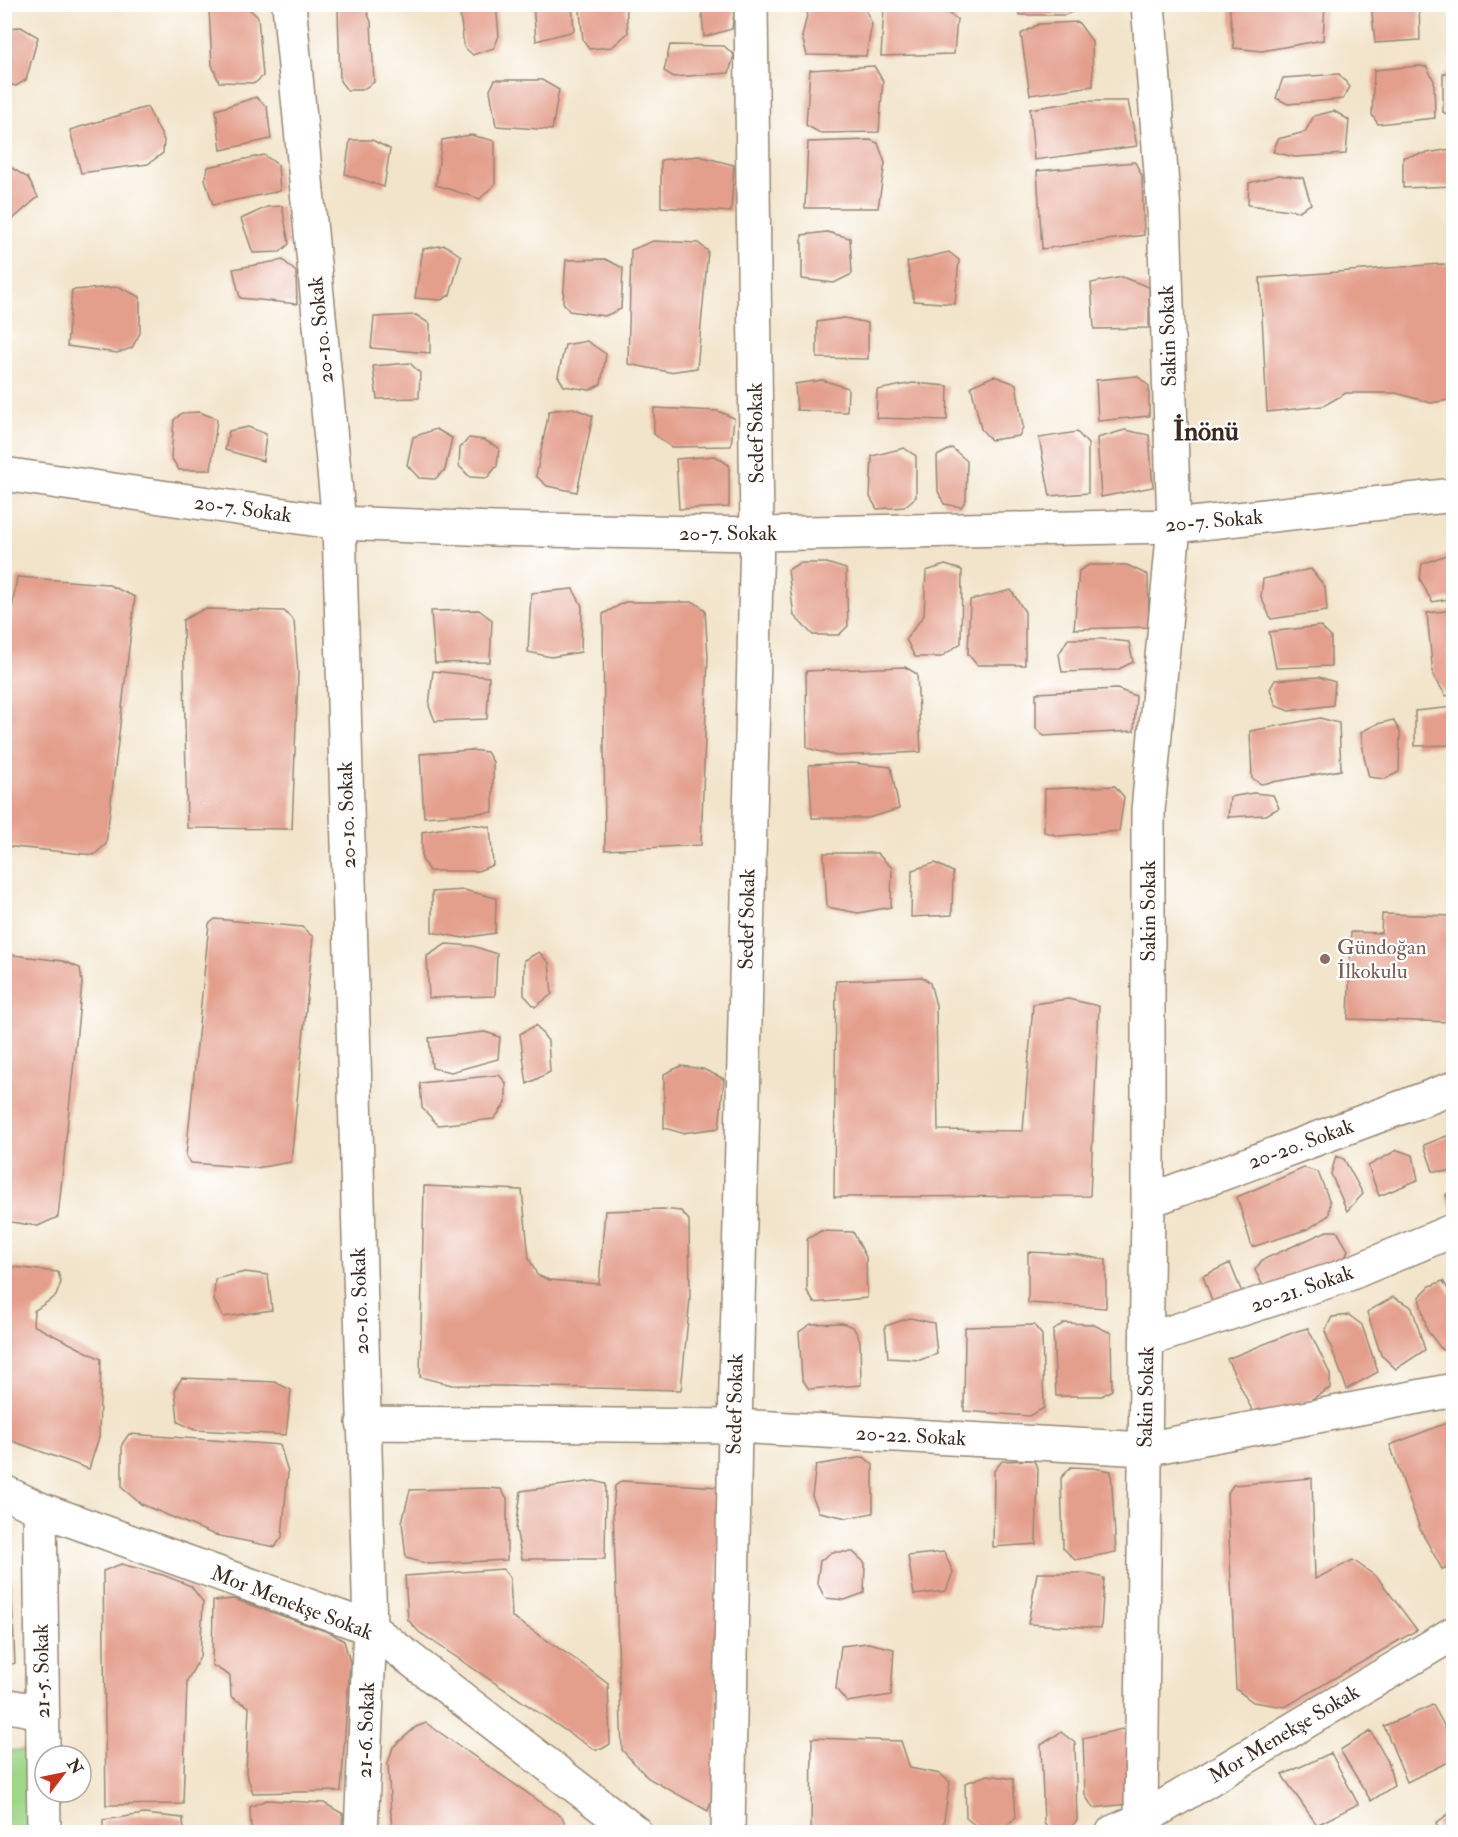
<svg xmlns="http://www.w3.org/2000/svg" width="1458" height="1837" viewBox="0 0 1458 1837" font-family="'IM FELL Double Pica',serif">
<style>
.green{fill:#9fd789;stroke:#6d8054;stroke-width:1.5}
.building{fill:#e49f8c}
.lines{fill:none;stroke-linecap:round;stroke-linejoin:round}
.minor-casing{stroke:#968774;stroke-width:36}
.minor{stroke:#fff;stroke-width:33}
.education-dot{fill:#8d6e63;stroke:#fff;stroke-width:2}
.labels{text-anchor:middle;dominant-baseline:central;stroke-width:4.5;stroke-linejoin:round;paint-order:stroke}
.street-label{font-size:21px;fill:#3b2a1e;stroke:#fff}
.education-label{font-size:21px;fill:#785e54;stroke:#fff;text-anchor:start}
.district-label{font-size:27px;font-weight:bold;fill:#3b2a1e;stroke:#fff}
</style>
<rect width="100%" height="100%" fill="#fff"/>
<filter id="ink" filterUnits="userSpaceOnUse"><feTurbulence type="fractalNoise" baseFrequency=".0167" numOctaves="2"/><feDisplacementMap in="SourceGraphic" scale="12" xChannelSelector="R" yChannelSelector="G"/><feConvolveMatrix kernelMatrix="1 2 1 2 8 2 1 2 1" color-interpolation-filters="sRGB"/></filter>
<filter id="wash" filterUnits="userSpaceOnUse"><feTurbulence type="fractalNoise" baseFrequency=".008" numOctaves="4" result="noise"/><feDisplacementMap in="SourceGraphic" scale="24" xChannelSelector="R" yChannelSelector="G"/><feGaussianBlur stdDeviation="1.35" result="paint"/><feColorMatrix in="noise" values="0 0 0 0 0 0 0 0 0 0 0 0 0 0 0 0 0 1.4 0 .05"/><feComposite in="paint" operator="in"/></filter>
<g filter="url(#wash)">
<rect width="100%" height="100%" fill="#f2e4ca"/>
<path class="green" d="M35,1750L33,1832H5L4,1751Z"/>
<g id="blocks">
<path class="building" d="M345,4H364L371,22L374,82L362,90H347L340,81L338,9Z
M459,4H496L499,36L494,48L473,55L464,47Z
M533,4H572L574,31L536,41Z
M579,4H626L628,33L612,47L589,49L583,40Z
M701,4H735L732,29L704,37Z
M863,4L872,24L866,56L807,55L802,37L809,6Z
M1018,4H1089L1065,15H1019Z
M1229,4H1325L1323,40L1262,51L1234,48Z
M1371,4H1419L1420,40L1375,43Z
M246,6L258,17L263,76L255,83L219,82L212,65L209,9Z
M937,6L957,19L954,54L881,56L884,7Z
M1078,22L1092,41L1093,86L1030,95L1021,34L1039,24Z
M21,27L38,37L26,80L16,86L4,83V28Z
M670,45L724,46L734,55L729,73L674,77L664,71Z
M874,66L883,81L879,132L820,133L806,125L810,70Z
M1419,66L1427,67L1434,81L1435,118L1378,124L1372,115L1374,70Z
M1454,69V119L1443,112V74Z
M1339,74L1350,87L1343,99L1288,104L1276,98L1283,78Z
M495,80H542L559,90L552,130L496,126L490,90Z
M256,97L267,107L271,139L221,150L216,110Z
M1081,101H1128L1137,146L1034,160L1030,109Z
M147,107L164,140L163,153L148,164L81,173L70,130Z
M1334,111L1349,120L1346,154L1295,157L1273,152L1278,139L1305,132L1314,116Z
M471,135L495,141V184L480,199L436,185L442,140Z
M350,140H372L390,149L384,187L345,174Z
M870,140L878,143L885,163L878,208H805L808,142Z
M1451,149H1454V186L1403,188V157Z
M264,155L278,165L280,191L213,205L205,179L208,167Z
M699,156L734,165L731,212L661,207V160Z
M1135,162L1142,176L1144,235L1042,249L1037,171Z
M4,163L28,178L38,197L13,219L4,208Z
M1279,175L1303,178L1311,204L1299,211L1248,205L1249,183Z
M282,206L289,244L280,252L253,253L241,219L267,207Z
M827,232L850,238L852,274L834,283L802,279V235Z
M653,241L698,243L708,251L697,368L669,372L628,364L631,250Z
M445,245L461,256L450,295L441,300L415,298L423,249Z
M949,252L959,260L955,304L914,301L907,262Z
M605,259L623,268L621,309L605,316L569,311L563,302L566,260Z
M283,260L296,272L297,304L240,298L233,269Z
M1441,264L1454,265V399L1431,403L1396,393H1346L1323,406L1267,412L1260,278Z
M1122,277L1149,287V328L1094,329L1091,283Z
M119,287L140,297V333L132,348L117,353L67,346L72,290Z
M416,315L430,324V353L371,348L374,317Z
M844,318L868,323V359L817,358V322Z
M587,341L606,354L601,384L590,390L564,386L558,376L565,345Z
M410,363L420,373L419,398L377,399L373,366Z
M994,376L1016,384L1023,427L1019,436L991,440L981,429L971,386Z
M1137,376L1149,386V416L1098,421L1096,380Z
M822,380L848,388L847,412L797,410L795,384Z
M913,383L948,386L947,420L876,418L877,390Z
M573,408L593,416L577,492L547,486L536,476L549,411Z
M654,408L718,411L734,418L731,446L671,447L654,434Z
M199,412L217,419L211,470H179L171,457L174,420L182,413Z
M248,427L266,434L263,461L225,450L229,431Z
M436,429L452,438L445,470L435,479L419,478L407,465L413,437Z
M1125,430L1149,435L1153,487L1101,497L1097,438Z
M1077,432L1088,444V493L1050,496L1039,438Z
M469,438L484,440L499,448L497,466L487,478L470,477L459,466L460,448Z
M904,448L916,456V497L904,507L877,509L870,497L872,456Z
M952,448L967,461L966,500L961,507L944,504L938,491L937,456Z
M715,456L729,465V507L679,509L676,459Z
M1446,555L1454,557V598L1432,602L1420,579L1422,564Z
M799,563H827L846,569L848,626L839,635H813L794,616L788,570Z
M945,565L962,570L961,643L941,657H915L906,639L924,615L926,571Z
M1089,565H1127L1148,575L1149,627L1074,629L1079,571Z
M1311,569L1325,587L1327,611L1271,619L1261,597L1263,579Z
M17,577L107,584L135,597L106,844L94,855L4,846V660Z
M573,589L582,606L581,652L551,657L528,652L531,593Z
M1011,590L1025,612V665H977L968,654L970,600Z
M625,602H694L705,610L708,656L701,845L605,850L603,614Z
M204,609L284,611L294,621L298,673L292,829L187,828L183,620Z
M479,610L492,620L490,662L435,663L431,611Z
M1454,610V694L1446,696L1433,675L1427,613Z
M1320,626L1331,637V666L1276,668L1269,632Z
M1068,639H1102L1129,642L1133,662L1117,670L1062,672L1059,654Z
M905,667L917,674L921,752L836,756L807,748L806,671Z
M433,671L489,677L487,719L435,721L429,706Z
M1319,677L1335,682L1333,705L1289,711L1276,706L1270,689L1275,680Z
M1117,689L1136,696L1134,731L1044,736L1036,729V693Z
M1454,707V745L1415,746V711Z
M1320,718L1339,723L1341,770L1261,784L1252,778L1250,731Z
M1393,720L1400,732L1399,772L1385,779L1369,777L1364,757L1361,732L1377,724Z
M471,750L487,752L493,762V812L424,817L420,754Z
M852,763L891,767L899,809L868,818H812L809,765Z
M1115,786L1124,797L1119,831L1059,836L1044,832L1045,789Z
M1253,793L1273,795L1279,808L1266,815L1228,817L1230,797Z
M469,824L490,827L493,865L478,871H429L422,859V832Z
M824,853H877L892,868L891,907L858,913L827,907Z
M935,863L953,872L952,915L911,917L912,870Z
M464,890L496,898L495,933L463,938L432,932V892Z
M1382,914L1454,916V1022L1348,1019L1351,932L1381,933Z
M215,919L302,927L313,937L291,1162L256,1168L191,1163L186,1156L209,924Z
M446,944L473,946L497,954L495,996L429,998L427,956Z
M539,952L549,963L552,994L535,1007L524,995V960Z
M4,954L63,961L80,968L82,983L58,1217L38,1226L4,1221Z
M922,977L930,983L936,1005L938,1130L1023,1131L1033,1004L1068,999L1099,1006L1090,1196L834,1197L836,981Z
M536,1025L548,1041L550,1072L527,1084L520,1034Z
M485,1032L500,1037L498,1059L451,1072L432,1068L429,1038Z
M681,1066L703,1069L724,1079L719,1128L682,1133L664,1128V1074Z
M499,1075L506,1083V1103L494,1119L438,1125L422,1108L420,1083Z
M1454,1133V1172L1433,1171L1424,1145Z
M1397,1150L1413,1155L1418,1180L1379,1196L1368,1166Z
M1336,1156L1344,1159L1363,1194L1347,1211L1331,1174Z
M1304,1168L1318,1172L1330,1202L1329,1215L1308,1229L1252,1247L1237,1197Z
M424,1186L522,1190L529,1258L537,1275L549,1280L599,1284L605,1211L663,1209L681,1211L689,1220L690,1299L681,1390L452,1385L420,1377Z
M1454,1187V1208H1451L1446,1195Z
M821,1231L853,1232L866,1257L867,1298L814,1303L807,1291V1239Z
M1327,1231H1337L1348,1250L1341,1270L1263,1286L1255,1270L1262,1260Z
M1028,1252L1073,1254L1106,1260V1308L1028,1303Z
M1230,1263L1243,1295L1213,1304L1203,1276Z
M4,1266L58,1272L61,1282L56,1296L34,1311L33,1325L101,1359L99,1437L89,1469L4,1438Z
M245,1272L268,1275L272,1310L223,1317L214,1300L215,1279Z
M1443,1281L1454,1299V1350H1442L1427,1330L1419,1297L1430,1286Z
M1393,1297L1412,1307L1425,1350L1396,1369L1381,1355L1367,1312Z
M1349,1315L1362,1325L1378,1372L1347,1389L1325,1331L1332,1317Z
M910,1318L934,1323L937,1354L920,1360L888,1358L885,1326Z
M842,1323L853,1327L860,1340L861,1385L809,1389L802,1379L799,1332L811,1324Z
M1064,1323L1092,1324L1111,1333L1112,1390L1102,1396H1056L1053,1331Z
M1034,1325L1042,1335L1044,1408L1029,1416L964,1411L965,1327Z
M1308,1328L1330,1374V1388L1296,1409L1256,1418L1227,1359L1297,1331Z
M182,1378L275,1382L291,1390L286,1435L195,1430L178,1422L175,1389Z
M1454,1420V1565L1442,1569L1420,1529L1390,1445Z
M129,1434L280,1445L288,1472L282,1537L275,1547L215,1535L141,1504L122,1488V1444Z
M864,1457L873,1465V1513L847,1518L819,1512L812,1496L816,1465Z
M1033,1460L1038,1468L1036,1544L993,1547L994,1471L1002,1461Z
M1071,1467L1093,1468L1111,1471L1116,1552L1075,1560L1063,1548L1061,1478Z
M1312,1478L1315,1579L1353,1560L1378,1578L1417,1630L1285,1707L1253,1702L1236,1689L1227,1494L1233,1485Z
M594,1481L606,1484L605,1559H522L516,1529L521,1491Z
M622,1481L719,1487L716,1785L708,1811L648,1778L622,1750L613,1509L615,1486Z
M484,1488L501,1489L507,1498V1560L428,1564L406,1558L402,1522L410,1490Z
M4,1529L9,1541L15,1663L4,1667Z
M832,1552H853L865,1563L864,1593L845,1600L825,1598L817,1582L820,1561Z
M944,1552L953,1572L946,1591L914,1595L908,1556Z
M121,1564L163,1575L191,1586L203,1602L200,1657L187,1681L183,1804L106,1805L103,1571Z
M503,1569L510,1578L512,1617L578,1661L608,1684L610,1744L602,1749H593L419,1632L408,1620L405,1576Z
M1037,1573H1084L1104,1578L1101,1628L1028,1624Z
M234,1599L331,1633L344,1641L350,1662L341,1791L253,1793L246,1773L249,1707L231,1697L230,1676L212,1665L213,1601Z
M868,1643L894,1649L891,1695L847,1702L836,1689L841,1646Z
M1433,1705L1454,1744V1759L1407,1782L1384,1726Z
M426,1723L562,1817L569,1832H392L388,1763L393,1747L416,1727Z
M1122,1729L1133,1739L1136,1803L1093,1808L1085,1795L1083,1738Z
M1371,1731L1389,1764L1394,1786L1371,1801L1340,1750Z
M1061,1732L1075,1743L1077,1821L1065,1832H1050L1044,1823L1041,1745Z
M812,1738L901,1741L910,1768L940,1774L950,1782L942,1832H811Z
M1331,1753L1358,1804L1317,1825L1282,1775Z
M988,1775L1013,1779L1016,1817L1006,1826L978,1828L966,1818L965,1783Z
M266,1800L324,1803L343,1814L342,1832H251L250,1807Z
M1454,1810V1832H1440L1436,1823Z
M144,1814L183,1818L184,1832H103V1820Z"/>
</g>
</g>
<g filter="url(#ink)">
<use href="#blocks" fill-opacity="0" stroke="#968774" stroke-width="1.5"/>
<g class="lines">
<defs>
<path id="minor" d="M289,4L339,523L370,1628L361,1832
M4,474L339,523L494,529L757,534L1174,526L1454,495
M1148,1201L1454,1088
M1147,1340L1344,1276L1454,1230
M363,1423L735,1426L1145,1449L1454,1390
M4,1492L40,1509L370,1628L635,1832
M40,1509L44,1832
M4,1705L42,1712
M728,1832L735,1426L757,534L751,4
M1113,1832L1141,1820L1454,1633
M1146,1832L1141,1820L1148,1201V811L1174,526L1164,211L1148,4"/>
</defs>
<use href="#minor" class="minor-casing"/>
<use href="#minor" class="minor"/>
</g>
</g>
<circle class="education-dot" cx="1325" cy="959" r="6"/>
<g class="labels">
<g class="street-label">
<text transform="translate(321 330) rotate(-96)">20-10. Sokak</text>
<text transform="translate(1168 336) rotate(-92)">Sakin Sokak</text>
<text transform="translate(756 433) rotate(-91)">Sedef Sokak</text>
<text transform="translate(243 509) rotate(8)">20-7. Sokak</text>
<text transform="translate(1214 521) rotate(-5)">20-7. Sokak</text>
<text x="728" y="533">20-7. Sokak</text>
<text transform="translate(347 815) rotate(-92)">20-10. Sokak</text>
<text transform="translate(1148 911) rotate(-90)">Sakin Sokak</text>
<text transform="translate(747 919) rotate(-89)">Sedef Sokak</text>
<text transform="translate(1301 1144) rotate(-20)">20-20. Sokak</text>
<text transform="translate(1302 1289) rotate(-19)">20-21. Sokak</text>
<text transform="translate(360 1301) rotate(-92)">20-10. Sokak</text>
<text transform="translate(1146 1397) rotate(-89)">Sakin Sokak</text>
<text transform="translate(735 1404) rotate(-89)">Sedef Sokak</text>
<text transform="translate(911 1436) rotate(3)">20-22. Sokak</text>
<text transform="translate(292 1603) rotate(21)">Mor Menekşe Sokak</text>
<text transform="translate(42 1671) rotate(-91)">21-5. Sokak</text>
<text transform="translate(366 1730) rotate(-88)">21-6. Sokak</text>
<text transform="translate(1284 1734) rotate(-31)">Mor Menekşe Sokak</text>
</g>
<g class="education-label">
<text x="1337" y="947">Gündoğan<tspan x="1337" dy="24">İlkokulu</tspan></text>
</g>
<g class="district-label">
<text x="1206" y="431">İnönü</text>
</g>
</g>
<rect width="1458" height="1837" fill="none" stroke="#fff" stroke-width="24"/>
<g transform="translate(63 1774) rotate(58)"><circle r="28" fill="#ffffff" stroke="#b1aaa5" stroke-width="1.5"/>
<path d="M0-4.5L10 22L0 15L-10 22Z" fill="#c8321e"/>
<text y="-9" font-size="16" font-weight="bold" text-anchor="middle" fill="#3b2a1e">N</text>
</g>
</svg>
